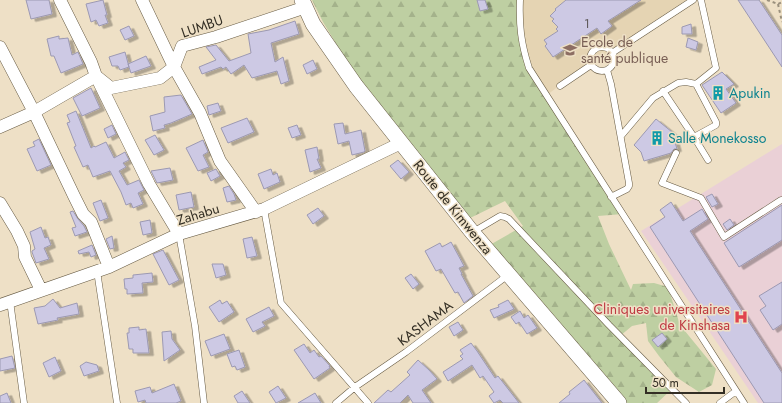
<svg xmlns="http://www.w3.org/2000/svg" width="782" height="403" viewBox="0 0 782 403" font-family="Jost,sans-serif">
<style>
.built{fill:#e5d4b3}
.medical{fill:#ead0d6}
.forest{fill:url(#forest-firs)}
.building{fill:#cdc9e4;stroke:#9c99b2;filter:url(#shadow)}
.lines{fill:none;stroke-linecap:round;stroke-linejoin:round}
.service-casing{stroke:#675b44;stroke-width:7}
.minor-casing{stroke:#675b44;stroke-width:13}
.tertiary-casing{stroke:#675b44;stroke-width:16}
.path{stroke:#9a907d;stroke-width:2;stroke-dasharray:3 3;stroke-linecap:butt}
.service{stroke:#fff;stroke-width:6}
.minor{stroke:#fff;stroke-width:12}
.tertiary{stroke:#fff;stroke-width:15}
.labels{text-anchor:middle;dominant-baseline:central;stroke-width:3;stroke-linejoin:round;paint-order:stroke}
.number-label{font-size:12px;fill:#5a5554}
.street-label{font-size:14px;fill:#332e24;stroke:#eee0c6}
.education-label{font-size:14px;fill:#785e54;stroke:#eee0c6;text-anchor:start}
.culture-label{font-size:14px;fill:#0d838f;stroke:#eee0c6;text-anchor:start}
.health-label{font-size:14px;fill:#be3a42;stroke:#eee0c6;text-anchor:end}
</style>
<defs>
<pattern id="forest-firs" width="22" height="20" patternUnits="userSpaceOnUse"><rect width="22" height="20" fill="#becfa2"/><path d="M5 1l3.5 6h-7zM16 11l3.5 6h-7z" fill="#a4b28b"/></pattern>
<filter id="shadow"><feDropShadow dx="4.5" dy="2.5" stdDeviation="0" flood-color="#0004"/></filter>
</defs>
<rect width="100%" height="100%" fill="#eee0c6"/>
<path class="built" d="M520,0H693L612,53L590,62L547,95L529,68L522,46Z"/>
<path class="medical" d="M782,144V403H758L641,231Z"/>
<path class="forest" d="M312,0H520L519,10L529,68L623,214L598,216L609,244L631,290L633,284L654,283L668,287L680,325L716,369L712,385L699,392L676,377L659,356L648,341L646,323L632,326L620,336L672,389L657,403H619L488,246L523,226L505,201L468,219L358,80L323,22Z"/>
<path class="building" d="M26,0H49L52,14L31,19Z
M103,0L107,15H105L108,23L99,26L96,20L91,22L86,4Z
M477,0H485L488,9L480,11Z
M566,0H641L608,21L612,26L601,34L597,28L553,57L545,46L547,44L544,40L558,31L556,29L558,27L552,21L554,19L550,16L556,10L555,9Z
M738,0H759L782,35V67Z
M295,21L299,34L271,43L275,62L283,57L289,81L281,84L277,71L252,78L244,65L231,74L226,67L223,69L221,67L202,74L199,67L216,60L206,47L216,45L229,61L251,53L248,34L269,30Z
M691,24L692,34H682V27Z
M129,26L134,36L125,40L120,30Z
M59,36V39L68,38L72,55L78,52L83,64L61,73L54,56H51L47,39Z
M688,38L698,42L696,50L686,47Z
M125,52L129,67L120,70L118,66H112L109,57Z
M146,56L151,66L131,73L128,64Z
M313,60L317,69L307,74L303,65Z
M722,72L734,84L726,89L736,103L721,113L702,85Z
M91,88L100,108L82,116L73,98Z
M181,95L192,114L171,123L164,125L165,128L153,131L150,116L165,112L164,97Z
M218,103L221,111L209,115L207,106Z
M76,111L91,148L94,146L95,147L106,142L114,158L125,152L129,160L123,163L126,167L119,171L127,185L139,180L144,190L138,193L143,204L133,208L131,203L126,205L121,192L110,171L93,177L88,165L83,167L74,147L76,146L67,123L70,122L67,115Z
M247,118L254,132L228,143L221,128Z
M656,119L672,132L677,149H674L671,153L644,161L641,152L634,145Z
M343,123L345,134L361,130L365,151L364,152L352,155L349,141L338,144L334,124Z
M112,125L116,134L108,138L104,129Z
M297,125L301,135L292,138L288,128Z
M155,135L164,150L154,155L145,140Z
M39,139L51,165L37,171L27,149L35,146L33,142Z
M203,140L208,152L203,155L209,167L198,171L186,148Z
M317,147L319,159H317L321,168L310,172L305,150Z
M398,160L409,172L401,179L390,166Z
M170,168L173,180L157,183L151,171Z
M216,169L220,176L211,181L207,173Z
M271,169L273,175L277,173L280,182L264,189L258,174Z
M229,186L234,194L236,200L227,202L223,188Z
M191,192L194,207L179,210L176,195Z
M712,194L718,204L712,207L706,197Z
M101,200L108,218L100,221L93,203Z
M671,202L683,221L702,209L708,219L690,231L782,373V403H764L650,227L665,217L660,210Z
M782,205V240L739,267L724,243Z
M318,208L324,216L313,224L307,215Z
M73,211L78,219L84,226L87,232L75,236L72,228L76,227L70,212Z
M730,219L734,225L727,230L723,224Z
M150,220L152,233L143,235L140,222Z
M41,227L45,238L48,237L51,245L44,248L49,259L36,263L32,252V251L35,249L30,232Z
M112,236L114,248L110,249L106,239Z
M252,237L257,256L247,258L243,239Z
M451,242L464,266L459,268L462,274H461L473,296L464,303L458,292L455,293L441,269L436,271L425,251L440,243L442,247Z
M92,245L96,255L91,257L89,252L79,254L78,251Z
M163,250L179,280L169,285L153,254Z
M212,264H223L226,275L216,278Z
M152,273L153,282L142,283L143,293L127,294V289H125L124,279L133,278V275Z
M411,274L419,284L413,289L405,278Z
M782,282V324L773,330L760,310L766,306L759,296Z
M53,299L60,308L77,303L79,314L57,318L58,320L38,324L34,308L45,306Z
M220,300L222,304L227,301L234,312L219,322L209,307Z
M508,300L514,309L494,318L490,310L499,307L498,305Z
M269,307L274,316L262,322L265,326L253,332L246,319Z
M520,311L524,318L528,315L537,328L527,334L519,322L516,324L511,317Z
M458,322L463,330L454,336L449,327Z
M139,327V330L146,329L149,353H133V349H129L127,333H129V328Z
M171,331L172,339L180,350L164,361L162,332Z
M662,333L667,339L658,347L652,340Z
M224,334L230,349L211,356L205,341Z
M471,343L477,351L495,378L498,376L519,403H503L500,400L494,403L489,396L494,392L483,376L480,378L472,365L448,381L443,372L463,359L460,356L463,354L460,350Z
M304,344L310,353L314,350L319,357L321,356L330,366H329L330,368L314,379L294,350Z
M239,350L245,367L237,370L235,366L232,367L227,354Z
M12,356L15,368L0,371V359Z
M55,357L61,371L49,377L43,363Z
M418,360L429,370L437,379L422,390L431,403H413L408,395L400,403H374L388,390L391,392L410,375L407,372Z
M86,362L97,365L99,371L84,376L80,366Z
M584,380L602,403H559L570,394L569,392Z
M174,384L181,401L176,403H146L145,400L138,402L135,391L150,387L152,393Z
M278,386L286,398L276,403L269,392Z
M242,391L250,403H238L234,396Z
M7,393L11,403H0V396Z
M315,393L321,403H298Z"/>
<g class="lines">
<defs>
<path id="service" d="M520,0C519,26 521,43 529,68L744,403
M590 59a12 12 0 1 1 24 0a12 12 0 1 1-24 0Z
M612,53L693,0
M607,70L611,84L629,183V186L627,189L611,197
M696,84L716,68L701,0
M560,86L591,65
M663,91L694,137L708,160
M621,136L653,98L678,83L686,82L696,84L716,122V125L694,137
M676,153L662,183L701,198L724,237L781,200H782
M264,209L281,303L368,403
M473,232L500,216L505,217L509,219L609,325L686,403
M179,234L195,326L204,403
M97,271L117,403
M10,301L24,403
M336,403L355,387L406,352L508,275
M720,403L736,391"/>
<path id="minor" d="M60,0L91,62L96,76L149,184L179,234
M142,0L174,67L200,113L220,161L256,212
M0,47L34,112L74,196L83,214L91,222L109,267
M0,127L34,112L96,76L111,88L160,78L174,67L182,46L216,37L300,9
M0,203L17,231L24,246L25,257L41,290
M0,305L109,267L179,234L264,209L401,143"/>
<path id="tertiary" d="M302,0L313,24L356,86L472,232L619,403"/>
</defs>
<use href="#service" class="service-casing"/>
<use href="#minor" class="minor-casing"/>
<use href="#tertiary" class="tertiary-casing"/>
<path class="path" d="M767,0L778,4L782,2
M778,4L782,22"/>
<use href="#service" class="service"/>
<use href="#minor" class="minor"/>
<use href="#tertiary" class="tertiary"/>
</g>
<defs>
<symbol id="university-bare" viewBox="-9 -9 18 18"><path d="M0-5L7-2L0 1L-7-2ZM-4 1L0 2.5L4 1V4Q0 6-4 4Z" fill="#8d6e63" stroke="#eee0c6" stroke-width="2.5" paint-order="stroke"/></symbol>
<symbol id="building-bare" viewBox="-9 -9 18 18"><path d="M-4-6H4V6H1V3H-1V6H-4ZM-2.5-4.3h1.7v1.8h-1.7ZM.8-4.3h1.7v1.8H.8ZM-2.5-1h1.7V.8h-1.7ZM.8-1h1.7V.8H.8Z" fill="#0f9aa8" stroke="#eee0c6" stroke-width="2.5" paint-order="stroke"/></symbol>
<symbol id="hospital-bare" viewBox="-9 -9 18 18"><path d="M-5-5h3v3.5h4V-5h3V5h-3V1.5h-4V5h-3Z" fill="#e0444e" stroke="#eee0c6" stroke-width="2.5" paint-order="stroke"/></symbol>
</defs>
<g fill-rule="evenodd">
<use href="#university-bare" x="560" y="40" width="20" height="20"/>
<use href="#building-bare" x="708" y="83" width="20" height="20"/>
<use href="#building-bare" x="647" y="128" width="20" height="20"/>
<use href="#hospital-bare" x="731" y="307" width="20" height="20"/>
</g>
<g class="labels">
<g class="number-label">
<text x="587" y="24">1</text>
</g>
<g class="street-label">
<text transform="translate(202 26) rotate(-19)">LUMBU</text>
<text transform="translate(453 207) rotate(51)">Route de Kimwenza</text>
<text transform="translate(198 214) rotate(-17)">Zahabu</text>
<text transform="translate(425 323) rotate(-37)">KASHAMA</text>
</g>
<g class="education-label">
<text x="581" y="42">Ecole de<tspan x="581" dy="16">santé publique</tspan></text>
</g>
<g class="culture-label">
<text x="729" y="93">Apukin</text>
<text x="668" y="138">Salle Monekosso</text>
</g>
<g class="health-label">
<text x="730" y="309">Cliniques universitaires<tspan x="730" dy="16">de Kinshasa</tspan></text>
</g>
</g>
<path d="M646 387v6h78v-6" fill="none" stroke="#332e24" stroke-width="2"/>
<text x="652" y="387" font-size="12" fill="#332e24" stroke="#eee0c6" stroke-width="3" paint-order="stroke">50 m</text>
</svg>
